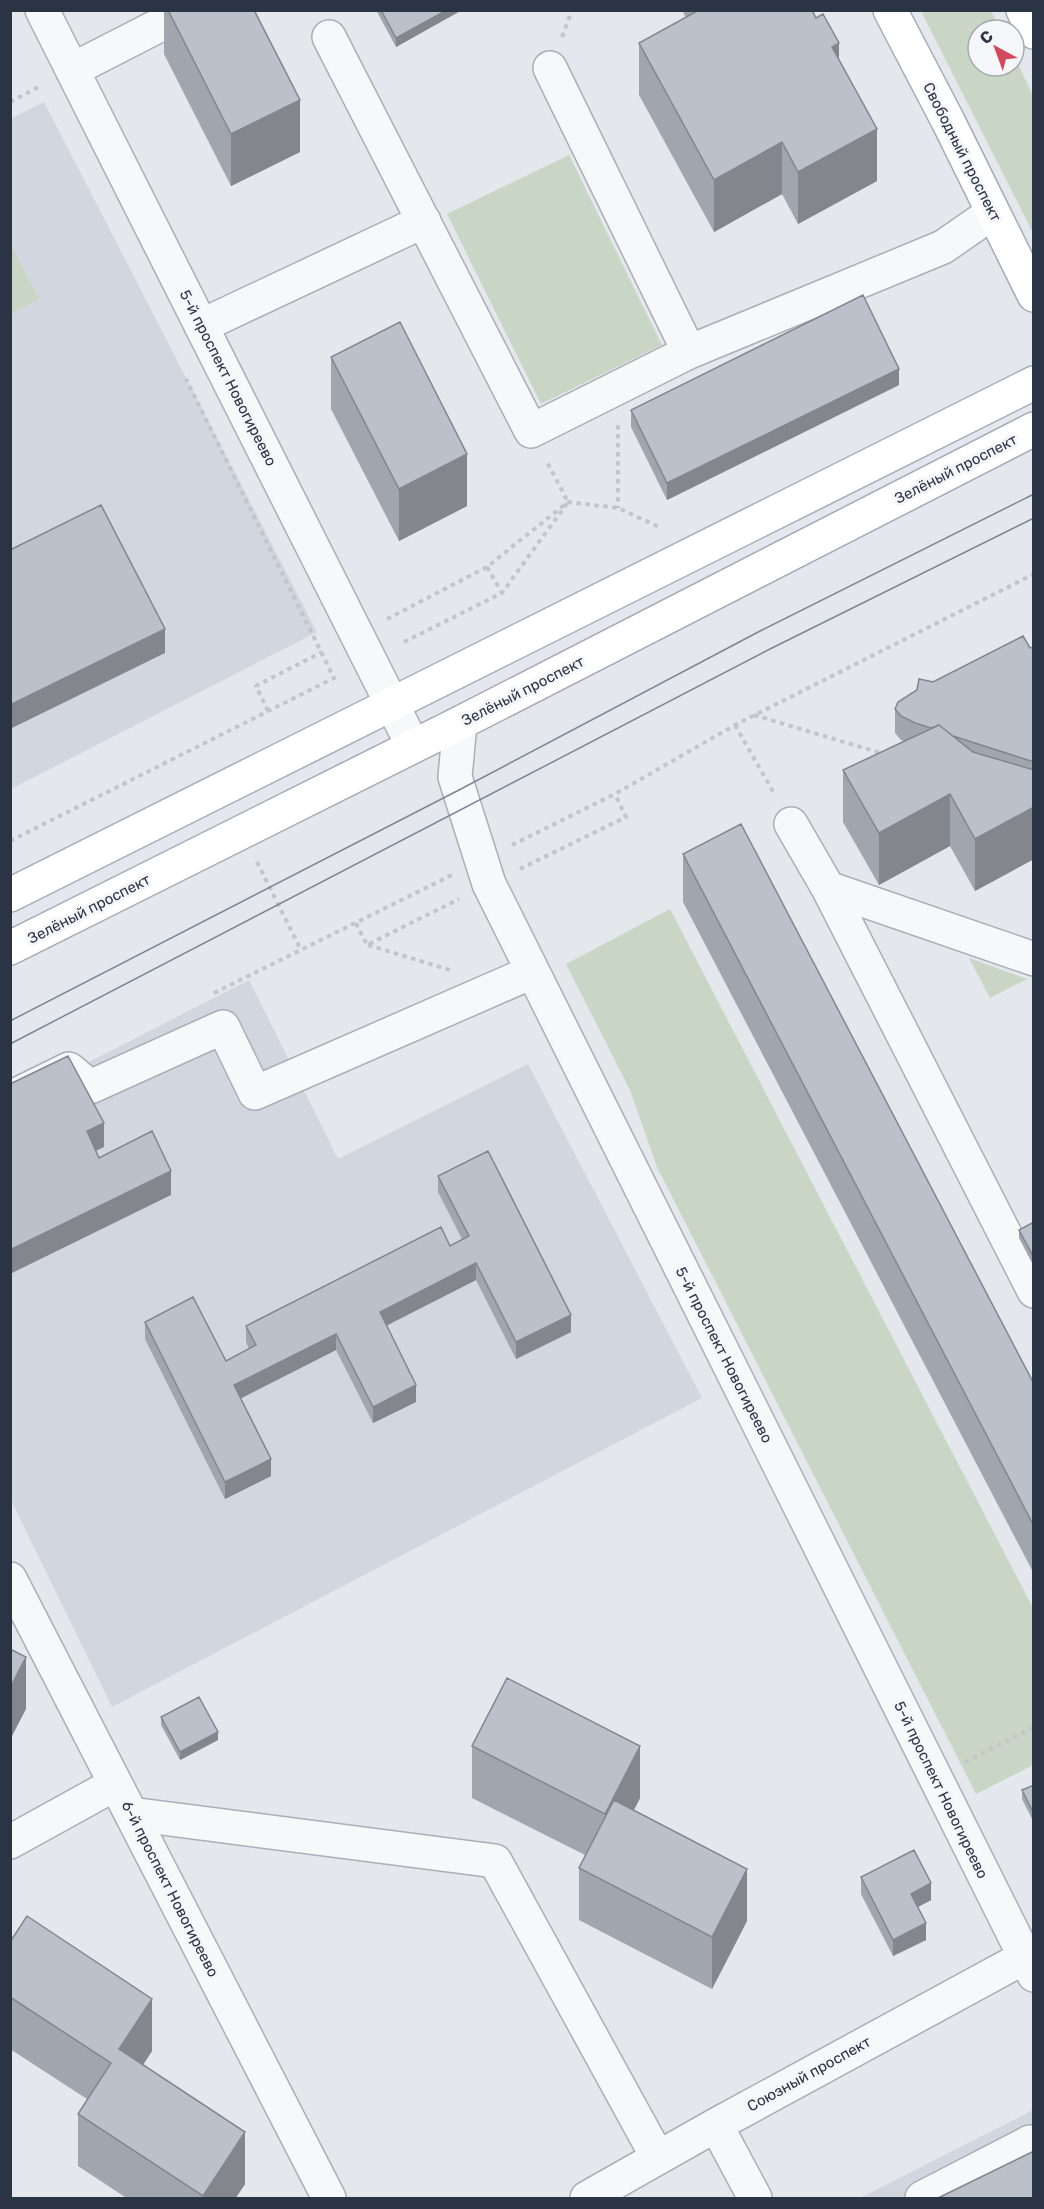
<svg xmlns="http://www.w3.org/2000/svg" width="1044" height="2209" viewBox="0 0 1044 2209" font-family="Rubik,sans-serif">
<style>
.built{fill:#d2d6de}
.green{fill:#c9d6c5}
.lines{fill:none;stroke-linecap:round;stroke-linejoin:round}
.minor-casing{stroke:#a9aeb7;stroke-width:36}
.major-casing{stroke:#a3abb8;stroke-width:36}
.path{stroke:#c2c5cb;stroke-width:4;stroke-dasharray:4.5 4.5;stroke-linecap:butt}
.minor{stroke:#f7f8fa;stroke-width:33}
.major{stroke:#fff;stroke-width:33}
.tram{stroke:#7d8696;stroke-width:1.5}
.wall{fill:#a1a5ae}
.shaded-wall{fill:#83868d}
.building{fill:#bbc0ca;stroke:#83868d;stroke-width:1.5}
.labels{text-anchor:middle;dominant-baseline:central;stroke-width:6;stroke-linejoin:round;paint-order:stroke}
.street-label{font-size:15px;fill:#2b3445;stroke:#f4f6f9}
</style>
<rect width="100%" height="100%" fill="#e4e7ec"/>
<path class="built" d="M44,102L317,632L11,789L10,119Z
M249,980L338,1159L528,1064L702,1398L112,1707L11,1500V1102Z
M1033,2110V2198H860Z"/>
<path class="green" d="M921,11H991L1001,30H978V66H1014V56L1033,95V233Z
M569,155L662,345L541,404L447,214Z
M10,243L39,299L11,314H10Z
M670,909L1033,1608V1765L976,1794L657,1167L630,1090L566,964Z
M969,958L1027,979L990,998Z"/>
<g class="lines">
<defs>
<path id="minor" d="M42,10L413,746
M329,37L531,431L689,352L550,68
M72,70L189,10
M201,326L424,221
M689,352L943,247L992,213
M460,723L455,777L489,884L1034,1975
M791,824L828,888L1034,1291
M828,888L1034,959
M10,1098L69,1069L90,1087L223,1027L255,1093L532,972
M10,1579L329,2198
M131,1814L495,1861L658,2158
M10,1842L115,1784
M716,2125L755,2198
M587,2198L716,2125L1034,1952
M922,2198L1030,2142L1034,2148"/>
<path id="major" d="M890,10L948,121L1034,295
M1023,10L1034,32
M10,895L1034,383
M10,948L460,723L1034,429"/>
</defs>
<use href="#minor" class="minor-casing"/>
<use href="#major" class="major-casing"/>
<path class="path" d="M562,37L572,10
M10,102L42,85
M618,425V508
M487,567L502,593
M387,619L487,567L568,502L618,508L661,528
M404,642L502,593L568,502L546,460
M268,711L256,686L322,652
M754,715L884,754
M735,725L775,795
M10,841L334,678L186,379
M512,845L615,794L735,725L1034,574
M257,862L301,950
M520,869L626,817L615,794
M356,923L367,945L459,899
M368,945L450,970
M214,993L452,875
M965,1762L1034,1727"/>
<use href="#minor" class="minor"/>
<use href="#major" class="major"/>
<path class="tram" d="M10,1021L459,790L762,630L1034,494
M10,1044L772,648L1034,518"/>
</g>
<path class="wall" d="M164,10H254L300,152L231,186L164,54Z
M376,10H462L396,47Z
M682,10H812L839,59L877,181L798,224L782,194L714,232L639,95V43L686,18Z
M331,357L467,506L399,541L331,409Z
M899,385L667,500L631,427V410Z
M1034,647V859L975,891L950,846L879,885L843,822V770L904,741L901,740L895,733V709L933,682Z
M683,854L1034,1384V1574L683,902Z
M438,1176L571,1332L516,1359L476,1280L386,1325L416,1402L373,1423L336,1350L240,1398L271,1476L225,1499L145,1339V1322L226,1361L249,1349L246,1342V1326L450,1246L462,1239L438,1192Z
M1034,1222L1032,1263L1019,1238V1230Z
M161,1717L218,1740L180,1760L161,1725Z
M472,1746L640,1798L634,1810L747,1921L712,1989L579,1920V1868L585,1855L472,1798Z
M1034,1785V1823L1022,1799V1790Z
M861,1877L931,1900L917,1907L926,1940L893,1956L861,1894Z
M10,1942L152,2051L143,2065L245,2184L235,2199H128L78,2166V2114L87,2099L10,2049Z"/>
<path class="shaded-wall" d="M447,10H462L396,47V38Z
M839,43V95L832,47Z
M300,100V152L231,186V134Z
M877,129V181L798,224V172Z
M782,142V194L714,232V180Z
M899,369V385L667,500V483Z
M467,454V506L399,541V489Z
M165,629V653L10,729V705Z
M950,794V846L879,885V833Z
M1034,807V859L975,891V839Z
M104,1123V1147L87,1155V1131Z
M171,1171V1195L10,1274V1250Z
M1034,1253V1262L1032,1263V1254Z
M476,1263V1280L380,1329V1312Z
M571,1315V1332L516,1359V1342Z
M336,1334V1350L234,1402V1385Z
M416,1385V1402L373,1423V1407Z
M271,1459V1476L225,1499V1482Z
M26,1657V1709L10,1740V1688Z
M218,1732V1740L180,1760V1752Z
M640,1746V1798L605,1866V1814Z
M747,1869V1921L712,1989V1937Z
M931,1883V1900L911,1911V1894Z
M926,1923V1940L893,1956V1940Z
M152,1999V2051L119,2101V2049Z
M245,2132V2184L235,2199H203V2196Z"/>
<path class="building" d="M168,10H254L300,100L231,134Z
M381,10H447L396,38Z
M699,10H812L816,18L823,14L839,43L832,47L877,129L798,172L782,142L714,180L639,43Z
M863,295L899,369L667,483L631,410Z
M400,322L467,454L399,489L331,357Z
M101,505L165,629L10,705V550Z
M1023,636L1030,648L1034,647V762L953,736L939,725L931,728L915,723L901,716L895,709L898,702L917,690L919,679L933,682Z
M939,725L973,752L1034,770V807L975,839L950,794L879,833L843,770Z
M741,824L1034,1384V1526L683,854Z
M68,1056L104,1123L87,1131L99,1158L152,1131L171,1171L10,1250V1084Z
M488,1151L571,1315L516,1342L476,1263L380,1312L416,1385L373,1407L336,1334L234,1385L271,1459L225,1482L145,1322L193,1297L226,1361L256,1345L246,1326L441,1227L450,1246L469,1236L438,1176Z
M1034,1222V1253L1032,1254L1019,1230Z
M10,1649L26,1657L10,1688Z
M507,1678L640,1746L605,1814L472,1746Z
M199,1697L218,1732L180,1752L161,1717Z
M1034,1785V1814L1022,1790Z
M614,1800L747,1869L712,1937L579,1868Z
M914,1850L931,1883L911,1894L926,1923L893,1940L861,1877Z
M27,1916L152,1999L119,2049L245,2132L203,2196L78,2114L111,2063L10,1997V1942Z
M1034,2151V2199H936Z"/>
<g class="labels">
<g class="street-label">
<text transform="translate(962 152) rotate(63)">Свободный проспект</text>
<text transform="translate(228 378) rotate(63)">5-й проспект Новогиреево</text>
<text transform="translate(956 469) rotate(-27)">Зелёный проспект</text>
<text transform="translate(523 691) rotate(-27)">Зелёный проспект</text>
<text transform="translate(89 909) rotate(-27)">Зелёный проспект</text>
<text transform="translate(724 1355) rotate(63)">5-й проспект Новогиреево</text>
<text transform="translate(941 1790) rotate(64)">5-й проспект Новогиреево</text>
<text transform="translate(170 1889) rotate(63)">6-й проспект Новогиреево</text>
<text transform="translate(809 2074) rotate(-29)">Союзный проспект</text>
</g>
</g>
<rect width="1044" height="2209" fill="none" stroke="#2b3445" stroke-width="24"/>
<g transform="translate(996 48) rotate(319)"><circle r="28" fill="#f4f6f9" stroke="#a4a8b1" stroke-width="1.5"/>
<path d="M0-4.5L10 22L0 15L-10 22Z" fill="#d1495b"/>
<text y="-9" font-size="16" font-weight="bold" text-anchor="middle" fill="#2b3445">С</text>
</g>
</svg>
